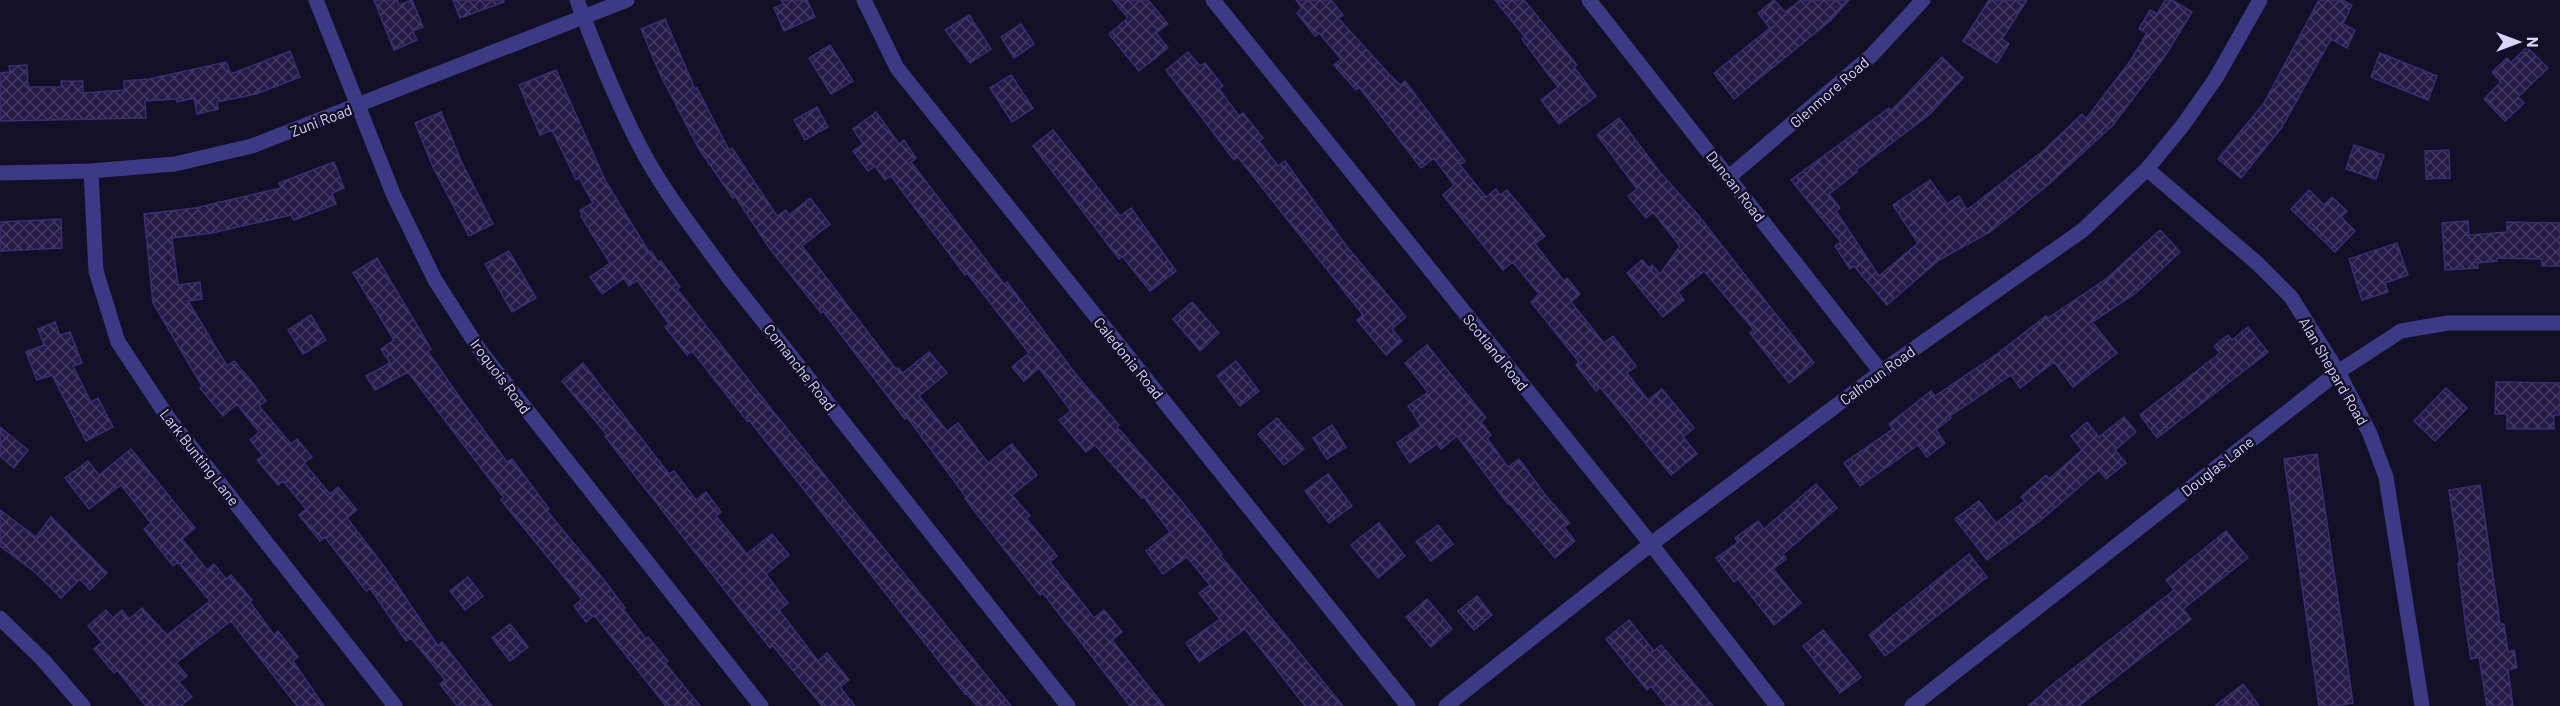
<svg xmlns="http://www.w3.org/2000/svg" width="2560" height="706" viewBox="0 0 2560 706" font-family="Barlow,sans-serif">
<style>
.building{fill:url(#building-cross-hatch);stroke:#3b2d73;stroke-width:1.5}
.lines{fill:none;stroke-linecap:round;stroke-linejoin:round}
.street{stroke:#3d3a85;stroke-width:15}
.labels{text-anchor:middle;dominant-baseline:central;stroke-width:5;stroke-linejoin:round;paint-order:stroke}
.street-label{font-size:15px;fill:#d9d4ff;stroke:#130f26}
</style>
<defs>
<pattern id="building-cross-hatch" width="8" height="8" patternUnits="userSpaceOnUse" patternTransform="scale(1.5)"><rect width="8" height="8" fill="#241b47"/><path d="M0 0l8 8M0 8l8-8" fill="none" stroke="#433b63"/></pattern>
</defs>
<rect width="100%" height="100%" fill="#130f26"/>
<path class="building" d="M374,0H397L399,5L412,0L423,27L413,31L417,40L394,50Z
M453,0H504V2L460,18Z
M781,0H807L815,17L784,31L774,8L783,4Z
M1113,0H1148L1168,24L1156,33L1168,48L1139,71L1109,34L1128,18Z
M1296,0H1331L1343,15L1338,18L1390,75L1400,85L1405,81L1465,161L1460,165L1486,197L1496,189L1500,195L1507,190L1545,236L1535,244L1564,281L1567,278L1580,294L1571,302L1604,343L1613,336L1636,366L1627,373L1648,400L1662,389L1694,428L1683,437L1697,454L1671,475L1600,387L1596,391L1576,365L1579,362L1531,302L1539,294L1513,262L1503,270L1443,195L1454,185L1434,158L1421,168L1359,87L1356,90L1334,65L1341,59L1319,33L1315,36L1297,13L1302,8Z
M1495,0H1524L1577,65L1574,67L1596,96L1559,124L1541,100L1558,87L1522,39L1525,37Z
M1774,0L1785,12L1801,0H1849L1831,20L1734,99L1714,73L1770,28L1758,13Z
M1989,0H2027L2002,39L2009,44L1997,63L1963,41Z
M2165,0H2172L2192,12L2165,56L2113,125L2049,184L1990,232L1939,260L1887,305L1854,266L1850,269L1835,246L1841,242L1791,180L1889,108L1891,111L1942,57L1963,78L1929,115L1856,170L1857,172L1829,194L1840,208L1836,211L1879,276L1918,243L1893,205L1930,180L1947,204L1959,196L1967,210L2043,151L2082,114L2086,119L2131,60L2147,33L2139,29L2150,10L2157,14Z
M2319,0H2342L2352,5L2343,24L2355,30L2347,48L2331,39L2282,127L2241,178L2218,159L2264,103Z
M969,15L991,49L970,63L945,30Z
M665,19L695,89L697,88L729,150L732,148L777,216L786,210L789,215L810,198L830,224L802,246L896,369L898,368L903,373L929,352L947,373L919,396L947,431L958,423L988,463L1012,444L1037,475L1012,495L1030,516L1026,518L1057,556L1050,562L1094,618L1104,610L1122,632L1112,640L1164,706H1130L1043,593L1040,595L969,504L965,498L966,497L907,417L905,419L823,311L821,313L770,249L735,196L733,198L699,149L660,74L641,29Z
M1021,24L1034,44L1014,58L1001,37Z
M830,45L853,81L831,94L809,58Z
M2527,47L2548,68L2518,97L2524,103L2505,121L2484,99L2501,82L2492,72L2507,58L2511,63Z
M290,51L300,77L256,94L217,102L218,109L197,114L194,98L177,102L176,99L145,101L146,118L0,121V73L10,72L9,66L27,65L28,87H61V81H83V93L124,90V81L149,79L226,62L231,74Z
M1188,52L1200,66L1205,63L1223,86L1219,89L1239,116L1243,113L1263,138L1259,141L1278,166L1285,161L1347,247L1406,317L1392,329L1402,341L1386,355L1357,320L1363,315L1238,157L1234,160L1166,70Z
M2380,53L2437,76L2428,100L2371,77Z
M556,70L606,182L649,252L651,251L659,263L661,261L680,287L677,289L772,410L1011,706H977L966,693L965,694L749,420L747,421L692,351L687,355L665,327L669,324L637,280L629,286L624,278L602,294L590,277L610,263L581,216L582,215L580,210L593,203L579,178L576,180L552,130L540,135L519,85Z
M1011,75L1033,108L1012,122L990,88Z
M817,107L828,127L805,140L794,120Z
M441,112L462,163L493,224L469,236L433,167L415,123Z
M876,112L899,144L904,140L916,158L911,162L1004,284L1007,282L1074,372L1119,425L1117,427L1183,503L1222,554L1220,555L1343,706H1305L1245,629L1199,662L1186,643L1220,619L1199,593L1210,585L1187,557L1163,574L1146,551L1170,532L1144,497L1142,498L1095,445L1086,452L1059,420L1071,411L1039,368L1024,381L1012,367L1029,353L967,273L965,275L891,176L885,180L875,166L868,171L853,151L863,144L853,129Z
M1619,118L1659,171L1698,215L1814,363L1789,383L1750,333L1754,330L1704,271L1678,292L1684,300L1663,317L1627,273L1642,260L1649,268L1652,265L1660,274L1680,246L1653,212L1646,218L1628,196L1637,189L1597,135Z
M1053,130L1120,216L1131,208L1176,271L1150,291L1122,256L1119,259L1033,146Z
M2354,145L2384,155L2376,179L2346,169Z
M2449,150L2450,178L2426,179L2425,151Z
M334,162L344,188L332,193L336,204L294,220L291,215L212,233L172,238L178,285L200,282L202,299L188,301L227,366L234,361L252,382L266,401L259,406L291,444L297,439L312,457L304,463L330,494L338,487L357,510L347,518L389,573L438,646L442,642L492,706H457L440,684L445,680L411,638L406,641L370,588L366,591L325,537L320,541L299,515L306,509L283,481L278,485L257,460L263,456L250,440L259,432L237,404L223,416L200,388L202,386L153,303L144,214L195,208L281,188L279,183Z
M2309,190L2324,205L2332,197L2347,211L2341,217L2355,231L2335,252L2291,209Z
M61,219L62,248L0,251V222Z
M2468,221L2469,235L2507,232V222L2560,223V266H2542V259L2497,258V261L2477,263L2478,268L2445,270L2442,223Z
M2160,230L2180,252L2136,293L2092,322L2117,353L2073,387L2054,362L2020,388L2011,375L1950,416L1951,418L1936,430L1945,443L1927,457L1918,445L1860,486L1844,463L1893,429L1889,424L1931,391L1935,396L1997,354L2046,316L2048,318L2106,279Z
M2397,243L2408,275L2385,283L2388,292L2362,300L2349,259Z
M509,251L536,298L512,312L485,264Z
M377,258L431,349L428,352L463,402L507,462L512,459L549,509L547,511L604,580L625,608L623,609L646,639L648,637L668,661L665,663L700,706H666L594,615L586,622L574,606L582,599L501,500L504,498L408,372L375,390L366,376L390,363L381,349L394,340L353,273Z
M1192,302L1219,333L1200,351L1173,319Z
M311,315L326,340L303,354L288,330Z
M55,322L60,335L70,332L82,363L73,366L91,402L98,398L113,427L86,441L52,375L37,380L26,352L44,345L38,329Z
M2248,327L2268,352L2157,438L2140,415L2220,353L2214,346L2228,335L2232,340Z
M1427,345L1486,418L1481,422L1491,435L1487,438L1508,467L1519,459L1546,496L1570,523L1564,527L1575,541L1555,558L1509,503L1508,504L1457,436L1441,449L1437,444L1410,463L1397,443L1421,426L1408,406L1428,392L1405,363Z
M1236,361L1259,391L1240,406L1217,376Z
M583,363L669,474L674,471L696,500L706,492L721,512L716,516L747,554L772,534L789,555L766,574L788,603L779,610L818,661L827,653L849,680L840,687L855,706H822L773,646L770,648L633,473L605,436L607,435L562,381Z
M2496,382L2560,383V415H2554V429H2507V414H2495Z
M2446,388L2467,408L2435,441L2414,421Z
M2124,417L2136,432L2115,450L2126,463L2106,479L2099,470L2041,520L1987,560L1955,519L1979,501L1996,523L2025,501L2021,497L2046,475L2049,479L2082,450L2071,436L2087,422L2099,437Z
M1277,418L1304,449L1284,465L1258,434Z
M1332,425L1346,447L1327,459L1313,438Z
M0,427L28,450L14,468L0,456Z
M131,449L195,528L182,539L207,570L214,564L226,579L231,575L252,600L250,602L274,635L278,631L298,657L293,661L324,706H297L231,621L176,663L187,676L179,682L192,697L181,706H146L117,670L114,673L94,649L102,642L88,626L106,610L113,618L122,610L129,619L142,608L167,635L210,601L178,562L173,566L144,529L151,523L121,485L89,509L65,478L88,461L99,475Z
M2317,454L2353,703L2334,706H2319L2284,459Z
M1328,474L1352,506L1329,523L1305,491Z
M1816,484L1837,508L1783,554L1786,559L1773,569L1801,603L1774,625L1738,579L1734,582L1716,558L1738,542L1735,538L1758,521L1764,529Z
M2480,485L2500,624H2504L2508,652L2514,650L2517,668L2508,670L2513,706H2487L2479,657L2471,659L2466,629L2458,563L2460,562L2449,490Z
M0,510L36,537L51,517L107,573L90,590L80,579L61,598L36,573L0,546Z
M1379,523L1405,556L1378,578L1351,545Z
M1438,525L1453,544L1431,561L1416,542Z
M2226,531L2248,558L2183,609L2191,619L2079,706H2028L2044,693L2043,692L2174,590L2166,580Z
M1969,554L1987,577L1885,656L1869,635Z
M468,577L483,596L465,610L450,591Z
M1477,596L1492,615L1474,630L1458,611Z
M1427,599L1452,629L1431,647L1406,617Z
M1629,620L1654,651L1661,645L1713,706H1667L1651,686L1647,690L1606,639Z
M510,624L528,647L510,661L492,638Z
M1823,630L1861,677L1840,693L1803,646Z
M2243,684L2259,706H2215Z"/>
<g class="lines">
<path class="street" d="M316,0L394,196L435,280L481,352L761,706
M577,0C597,53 618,106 645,156C669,199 700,238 729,278L1068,706
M864,0L897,68L1408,706
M1213,0L1651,544L1777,706
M1589,0L1881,372
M2147,169L2257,263L2291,297L2338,372L2370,434L2386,477L2422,706
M91,171L96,271L118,342L169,419L395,706
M0,173L91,171L175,164L252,146L627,0
M1729,177L1871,56L1923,0
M0,618L43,660L83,706
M1446,706L1651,544L1881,372L2083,230L2147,169L2183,125L2216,78L2260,0
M1912,706L2338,372L2401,331L2448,323H2560"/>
</g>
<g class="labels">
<g class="street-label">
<text transform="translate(1829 92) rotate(-41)">Glenmore Road</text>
<text transform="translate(321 120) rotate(-21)">Zuni Road</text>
<text transform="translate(1736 186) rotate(52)">Duncan Road</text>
<text transform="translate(1496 352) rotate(51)">Scotland Road</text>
<text transform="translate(1129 358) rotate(51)">Caledonia Road</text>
<text transform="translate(800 367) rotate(52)">Comanche Road</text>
<text transform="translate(2334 371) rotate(60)">Alan Shepard Road</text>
<text transform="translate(1877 375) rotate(-36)">Calhoun Road</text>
<text transform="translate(501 376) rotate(53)">Iroquois Road</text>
<text transform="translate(200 457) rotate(52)">Lark Bunting Lane</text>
<text transform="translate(2217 466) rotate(-38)">Douglas Lane</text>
</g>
</g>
<g transform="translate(2518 42) rotate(90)" stroke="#130f26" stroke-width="4.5" paint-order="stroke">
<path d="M0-4.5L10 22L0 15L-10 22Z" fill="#d9d4ff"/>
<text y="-9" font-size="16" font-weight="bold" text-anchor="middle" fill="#d9d4ff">N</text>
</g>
</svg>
